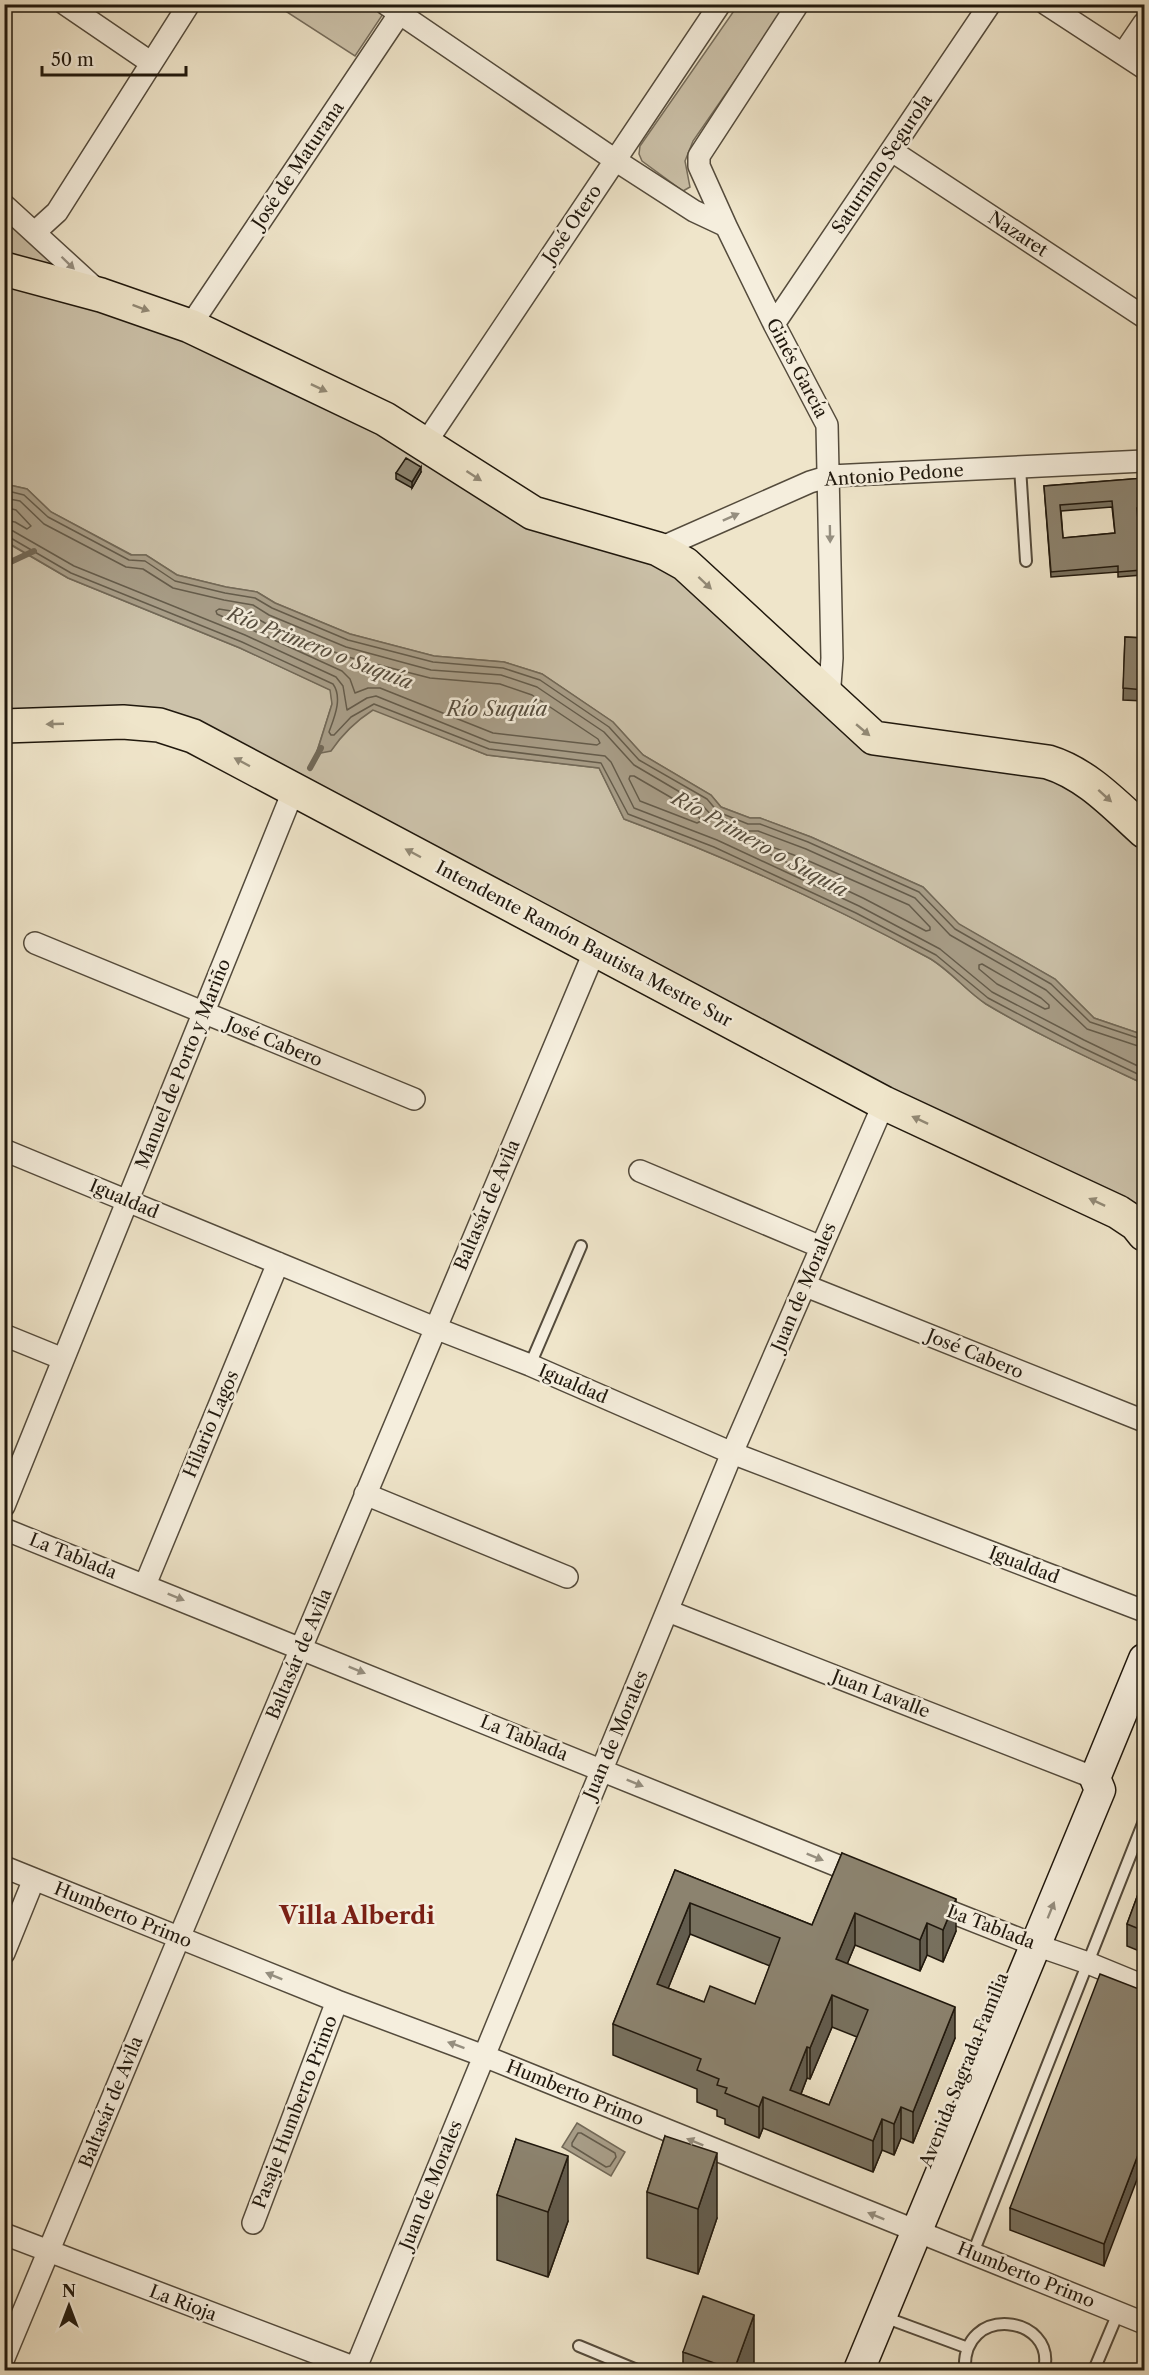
<svg xmlns="http://www.w3.org/2000/svg" width="1149" height="2375" viewBox="0 0 1149 2375" font-family="'Libre Caslon Text',serif">
<style>
.green{fill:#ccc2aa;stroke:#766d5c;stroke-width:1.5}
.water{fill:#a99f8a;stroke:#726958;stroke-width:1.5}
.lines{fill:none;stroke-linecap:round;stroke-linejoin:round}
.shore{stroke:#645c4c;stroke-width:1.5}
.stream{stroke:#726958;stroke-width:6}
.service-casing{stroke:#544b3c;stroke-width:14}
.minor-casing{stroke:#544b3c;stroke-width:24}
.secondary-casing{stroke:#20180d;stroke-width:33}
.primary-casing{stroke:#20180d;stroke-width:36}
.service{stroke:#f5eedd;stroke-width:10}
.minor{stroke:#f5eedd;stroke-width:21}
.secondary{stroke:#f5eedd;stroke-width:30}
.primary{stroke:#efe5ca;stroke-width:33}
.wall{fill:#78715f;stroke:#20180d;stroke-width:1.5;fill-rule:evenodd}
.shaded-wall{fill:#625c4e;stroke:#20180d;stroke-width:1.5}
.building{fill:#8c836f;stroke:#20180d;stroke-width:1.5;fill-rule:evenodd}
.oneway{fill:#958e7f}
.oneway2{fill:#928975}
.labels{text-anchor:middle;dominant-baseline:central;stroke-width:5;stroke-linejoin:round;paint-order:stroke}
.street-label{font-size:18px;fill:#20180d;stroke:#f5eedd}
.water-label{font-size:20px;font-style:italic;fill:#574e3f;stroke:#f5eedd}
.district-label{font-size:24px;font-weight:bold;fill:#7a1f14;stroke:#f5eedd}
</style>
<rect width="100%" height="100%" fill="#efe5ca"/>
<filter id="stains"><feTurbulence type="fractalNoise" baseFrequency=".00333" numOctaves="4"/><feColorMatrix values="0 0 0 0 .2 0 0 0 0 .09 0 0 0 0 .02 0 0 0 .5 -.17"/></filter>
<radialGradient id="worn" r=".72"><stop offset=".6" stop-color="#630" stop-opacity="0"/><stop offset="1" stop-color="#630" stop-opacity=".3"/></radialGradient>
<path class="green" d="M381,4L387,8L355,56L276,5Z
M738,5H787L693,141L685,161L690,187L683,191L642,161L639,154L640,146Z
M5,220L65,273L5,257Z
M4,269L129,304L521,507L658,549L865,732L1048,762L1144,831V1035L1094,1018L1055,979L958,924L923,887L811,837L760,818H750L721,807L711,795L643,755L613,722L542,674L504,662L434,656L350,634L275,603L257,592L226,587L177,575L146,555H132L51,512L27,489L5,484Z
M4,541L68,578L240,648L331,690L332,704L317,751L331,750C343,733 356,721 373,709L487,755L599,768L624,819C729,858 831,905 929,958C950,970 966,991 986,1004C1036,1034 1091,1059 1144,1084V1234L193,736L5,726Z"/>
<path class="water" d="M5,484L27,489L51,512L131,555H146L177,575L226,587L257,592L275,603L350,634L434,656L504,662L542,674L613,722L643,755L711,795L721,807L750,818H760L811,837L923,887L959,924L1055,979L1094,1018L1144,1035V1084C1091,1059 1036,1034 986,1004C966,991 950,970 929,958C831,905 729,858 624,819L599,768L487,755L373,710C356,721 343,733 331,751L321,753L317,752L332,704L330,690L240,648L68,578L5,541Z
M577,2123L625,2152L611,2176L562,2147Z"/>
<g class="lines">
<path class="shore" d="M4,490L24,495L48,517L129,560L145,561L175,581L225,593L255,598L272,608L348,640L433,662L503,668L540,680L609,727L639,760L707,799L718,812L748,824H760L808,842L919,892L955,929L1051,984L1090,1022L1144,1040
M4,498L20,501L44,524L126,567L143,569L173,588L224,600L253,605L269,615L346,647L431,670L501,675L537,687L604,732L634,765L702,805L714,818L745,831H758L806,849L915,898L950,935L1046,990L1087,1029L1144,1048
M4,507L16,510L31,526L27,529L15,522L4,520
M4,529L13,531L74,566L245,635L336,677L343,686L347,710L367,698L376,696L490,742L605,756L611,762L634,808L717,840L859,906L940,949L992,992L1084,1040L1144,1069
M4,537H9L71,573L242,642L333,684C343,698 334,718 329,732L331,735H334L351,717L374,704L489,749L601,763L628,814L714,847L856,913L936,955L988,998L1081,1047L1144,1077
M219,609L249,614L265,623L344,656L430,678L500,684L532,695L598,739L600,743L597,745L493,733L380,688H368L355,693L350,679L342,671L217,614L216,611Z
M634,776L696,812L701,821L697,823L640,801L629,779L630,776Z
M753,840L802,858L909,905L930,927V930L926,931L863,898L752,846L750,843Z
M982,964L1041,998L1049,1005V1008L1045,1009L997,984L979,969V965Z
M578,2133H581L615,2153L616,2157L610,2166L606,2167L572,2146V2143Z"/>
<path class="stream" d="M4,565L34,551
M310,768L321,748"/>
<defs>
<path id="service" d="M1020,467L1026,561
M530,1365L581,1246
M973,2253L1144,1821
M884,2317L968,2348
M579,2346L637,2370
M965,2370C961,2303 1057,2315 1044,2370
M1094,2370L1118,2313"/>
<path id="minor" d="M65,4L150,62
M386,4L615,160L694,211L726,226L774,324L827,425L832,658L829,699
M1046,4L1144,68
M1123,54L1144,23
M892,151L1144,317
M4,205L97,290
M726,226L699,166V156L798,4
M35,232L57,212L189,4
M774,324L990,4
M190,326L406,4
M425,444L720,4
M658,549L810,482L830,476L1144,461
M35,943L414,1099
M4,1150L435,1328L530,1365L732,1453L1144,1611
M640,1171L821,1247
M806,1286L1144,1421
M4,1335L63,1359
M365,1494L567,1577
M4,1506L294,789
M4,1529L863,1876
M145,1585L278,1263
M668,1611L1095,1778
M4,1867L337,2001L484,2056L1144,2323
M931,1904L1027,1942L1088,1963L1144,1986
M4,1953L34,1879
M253,2223L337,2001
M4,2234L361,2370
M4,2358L179,1938L595,950
M355,2370L732,1453L884,1103"/>
<path id="secondary" d="M859,2370L1100,1790L1095,1778L1144,1659"/>
<path id="primary" d="M4,269L101,295L190,326L385,419L533,513L658,549L685,564L874,738L1048,762C1087,774 1115,805 1144,831
M4,726L123,722L159,725L193,736L884,1103L1118,1212L1136,1224L1144,1234"/>
</defs>
<use href="#service" class="service-casing"/>
<use href="#minor" class="minor-casing"/>
<use href="#secondary" class="secondary-casing"/>
<use href="#primary" class="primary-casing"/>
<use href="#service" class="service"/>
<use href="#minor" class="minor"/>
<use href="#secondary" class="secondary"/>
<use href="#primary" class="primary"/>
</g>
<path class="wall" d="M421,472L412,488L396,479V473Z
M1144,478V513L1138,514L1142,575L1118,577V572L1051,577L1044,486ZM1112,507L1115,533L1063,538L1061,511Z
M1125,637L1144,638V701L1123,700Z
M842,1853L956,1931L943,1962L927,1955L920,1971L855,1945L847,1964L955,2038L913,2143L901,2138L894,2155L882,2150L873,2172L763,2128L759,2138L725,2124V2119L717,2116V2110L697,2102V2089L613,2055V2024L675,1870L812,1925ZM690,1934L770,1966L755,2004L704,2002L668,1988ZM832,2027L857,2037L829,2105L801,2094L807,2078L810,2079Z
M1144,1878V1953L1127,1946V1924Z
M1144,1991L1104,2266L1010,2230V2208Z
M665,2136L717,2218L698,2274L647,2258V2192Z
M516,2139L568,2221L548,2277L497,2260V2195Z
M683,2352L754,2370H683Z"/>
<path class="shaded-wall" d="M421,467V472L412,488V482Z
M956,1899V1931L943,1962V1930Z
M690,1903V1934L657,2016V1984Z
M855,1913V1945L836,1991V1959Z
M927,1923V1955L920,1971V1940Z
M832,1995V2027L810,2079V2048Z
M955,2007V2038L913,2143V2112Z
M807,2047V2078L795,2109L790,2090Z
M763,2097V2128L759,2138V2107Z
M901,2107V2138L894,2155V2124Z
M882,2119V2150L873,2172V2141Z
M1144,2139V2161L1104,2266V2244Z
M717,2153V2218L698,2274V2209Z
M568,2156V2221L548,2277V2212Z
M754,2315V2370H734Z"/>
<path class="building" d="M406,458L421,467L412,482L396,473Z
M1144,478V508H1137L1142,570L1118,572V566L1051,572L1044,486ZM1112,501L1115,533L1063,538L1060,505Z
M1125,637L1144,638V690L1123,688Z
M842,1853L956,1899L943,1930L927,1923L920,1940L855,1913L836,1959L955,2007L913,2112L901,2107L894,2124L882,2119L873,2141L763,2097L759,2107L725,2093L727,2088L717,2085L719,2079L697,2070L701,2059L613,2024L675,1870L812,1925ZM690,1903L780,1938L755,2004L710,1986L704,2002L657,1984ZM832,1995L868,2010L829,2105L790,2090L807,2047L810,2048Z
M1144,1878V1931L1127,1924Z
M1100,1974L1144,1991V2139L1104,2244L1010,2208Z
M665,2136L717,2153L698,2209L647,2192Z
M516,2139L568,2156L548,2212L497,2195Z
M703,2296L754,2315L734,2370L683,2352Z"/>
<defs><path id="oneway-solid" d="M-6-.8H1V-3.2L6.5 0L1 3.2V.8H-6Z" transform="scale(1.5)"/></defs>
<g class="oneway">
<use href="#oneway-solid" transform="translate(68 263) rotate(44)"/>
<use href="#oneway-solid" transform="translate(731 517) rotate(-24)"/>
<use href="#oneway-solid" transform="translate(830 534) rotate(89)"/>
<use href="#oneway-solid" transform="translate(176 1597) rotate(22)"/>
<use href="#oneway-solid" transform="translate(357 1670) rotate(22)"/>
<use href="#oneway-solid" transform="translate(635 1783) rotate(22)"/>
<use href="#oneway-solid" transform="translate(815 1857) rotate(22)"/>
<use href="#oneway-solid" transform="translate(1051 1910) rotate(-68)"/>
<use href="#oneway-solid" transform="translate(274 1976) rotate(-158)"/>
<use href="#oneway-solid" transform="translate(456 2045) rotate(-160)"/>
<use href="#oneway-solid" transform="translate(695 2142) rotate(-158)"/>
<use href="#oneway-solid" transform="translate(876 2216) rotate(-158)"/>
</g>
<g class="oneway2">
<use href="#oneway-solid" transform="translate(141 308) rotate(20)"/>
<use href="#oneway-solid" transform="translate(319 388) rotate(25)"/>
<use href="#oneway-solid" transform="translate(474 476) rotate(33)"/>
<use href="#oneway-solid" transform="translate(705 583) rotate(43)"/>
<use href="#oneway-solid" transform="translate(55 724) rotate(178)"/>
<use href="#oneway-solid" transform="translate(863 730) rotate(40)"/>
<use href="#oneway-solid" transform="translate(242 762) rotate(-152)"/>
<use href="#oneway-solid" transform="translate(1105 796) rotate(42)"/>
<use href="#oneway-solid" transform="translate(413 853) rotate(-152)"/>
<use href="#oneway-solid" transform="translate(920 1120) rotate(-155)"/>
<use href="#oneway-solid" transform="translate(1097 1202) rotate(-155)"/>
</g>
<g class="labels">
<g class="street-label">
<text transform="translate(882 164) rotate(-56)">Saturnino Segurola</text>
<text transform="translate(298 165) rotate(-56)">José de Maturana</text>
<text transform="translate(572 224) rotate(-56)">José Otero</text>
<text transform="translate(1018 234) rotate(33)">Nazaret</text>
<text transform="translate(797 368) rotate(62)">Ginés García</text>
<text transform="translate(894 475) rotate(-4)">Antonio Pedone</text>
<text transform="translate(584 944) rotate(28)">Intendente Ramón Bautista Mestre Sur</text>
<text transform="translate(274 1042) rotate(22)">José Cabero</text>
<text transform="translate(183 1064) rotate(-68)">Manuel de Porto y Mariño</text>
<text transform="translate(124 1199) rotate(23)">Igualdad</text>
<text transform="translate(487 1205) rotate(-67)">Baltasár de Avila</text>
<text transform="translate(804 1287) rotate(-67)">Juan de Morales</text>
<text transform="translate(975 1354) rotate(22)">José Cabero</text>
<text transform="translate(573 1384) rotate(23)">Igualdad</text>
<text transform="translate(211 1424) rotate(-67)">Hilario Lagos</text>
<text transform="translate(73 1556) rotate(22)">La Tablada</text>
<text transform="translate(1024 1565) rotate(21)">Igualdad</text>
<text transform="translate(299 1654) rotate(-67)">Baltasár de Avila</text>
<text transform="translate(881 1694) rotate(21)">Juan Lavalle</text>
<text transform="translate(616 1735) rotate(-67)">Juan de Morales</text>
<text transform="translate(524 1738) rotate(22)">La Tablada</text>
<text transform="translate(123 1915) rotate(22)">Humberto Primo</text>
<text transform="translate(991 1927) rotate(21)">La Tablada</text>
<text transform="translate(964 2070) rotate(-68)">Avenida Sagrada Familia</text>
<text transform="translate(575 2093) rotate(22)">Humberto Primo</text>
<text transform="translate(111 2102) rotate(-68)">Baltasár de Avila</text>
<text transform="translate(295 2112) rotate(-69)">Pasaje Humberto Primo</text>
<text transform="translate(431 2185) rotate(-68)">Juan de Morales</text>
<text transform="translate(1026 2275) rotate(22)">Humberto Primo</text>
<text transform="translate(183 2303) rotate(21)">La Rioja</text>
</g>
<g class="water-label">
<text transform="translate(320 648) rotate(21)">Río Primero o Suquía</text>
<text x="497" y="709">Río Suquía</text>
<text transform="translate(760 844) rotate(29)">Río Primero o Suquía</text>
</g>
<g class="district-label">
<text x="357" y="1915">Villa Alberdi</text>
</g>
</g>
<rect width="1149" height="2375" fill="none" stroke="#efe5ca" stroke-width="24"/>
<rect x="6" y="6" width="1137" height="2363" fill="none" stroke="#20180d" stroke-width="3"/>
<rect x="12" y="12" width="1125" height="2351" fill="none" stroke="#20180d" stroke-width="1.5"/>
<g transform="translate(69 2306)" stroke="#f5eedd" stroke-width="4.5" paint-order="stroke">
<path d="M0-4.5L10 22L0 15L-10 22Z" fill="#20180d"/>
<text y="-9" font-size="16" font-weight="bold" text-anchor="middle" fill="#20180d">N</text>
</g>
<path d="M42 66v9h144v-9" fill="none" stroke="#20180d" stroke-width="3"/>
<text x="51" y="66" font-size="18" fill="#20180d" stroke="#f5eedd" stroke-width="4.5" paint-order="stroke">50 m</text>
<rect width="100%" height="100%" filter="url(#stains)"/>
<rect width="100%" height="100%" fill="url(#worn)"/>
</svg>
